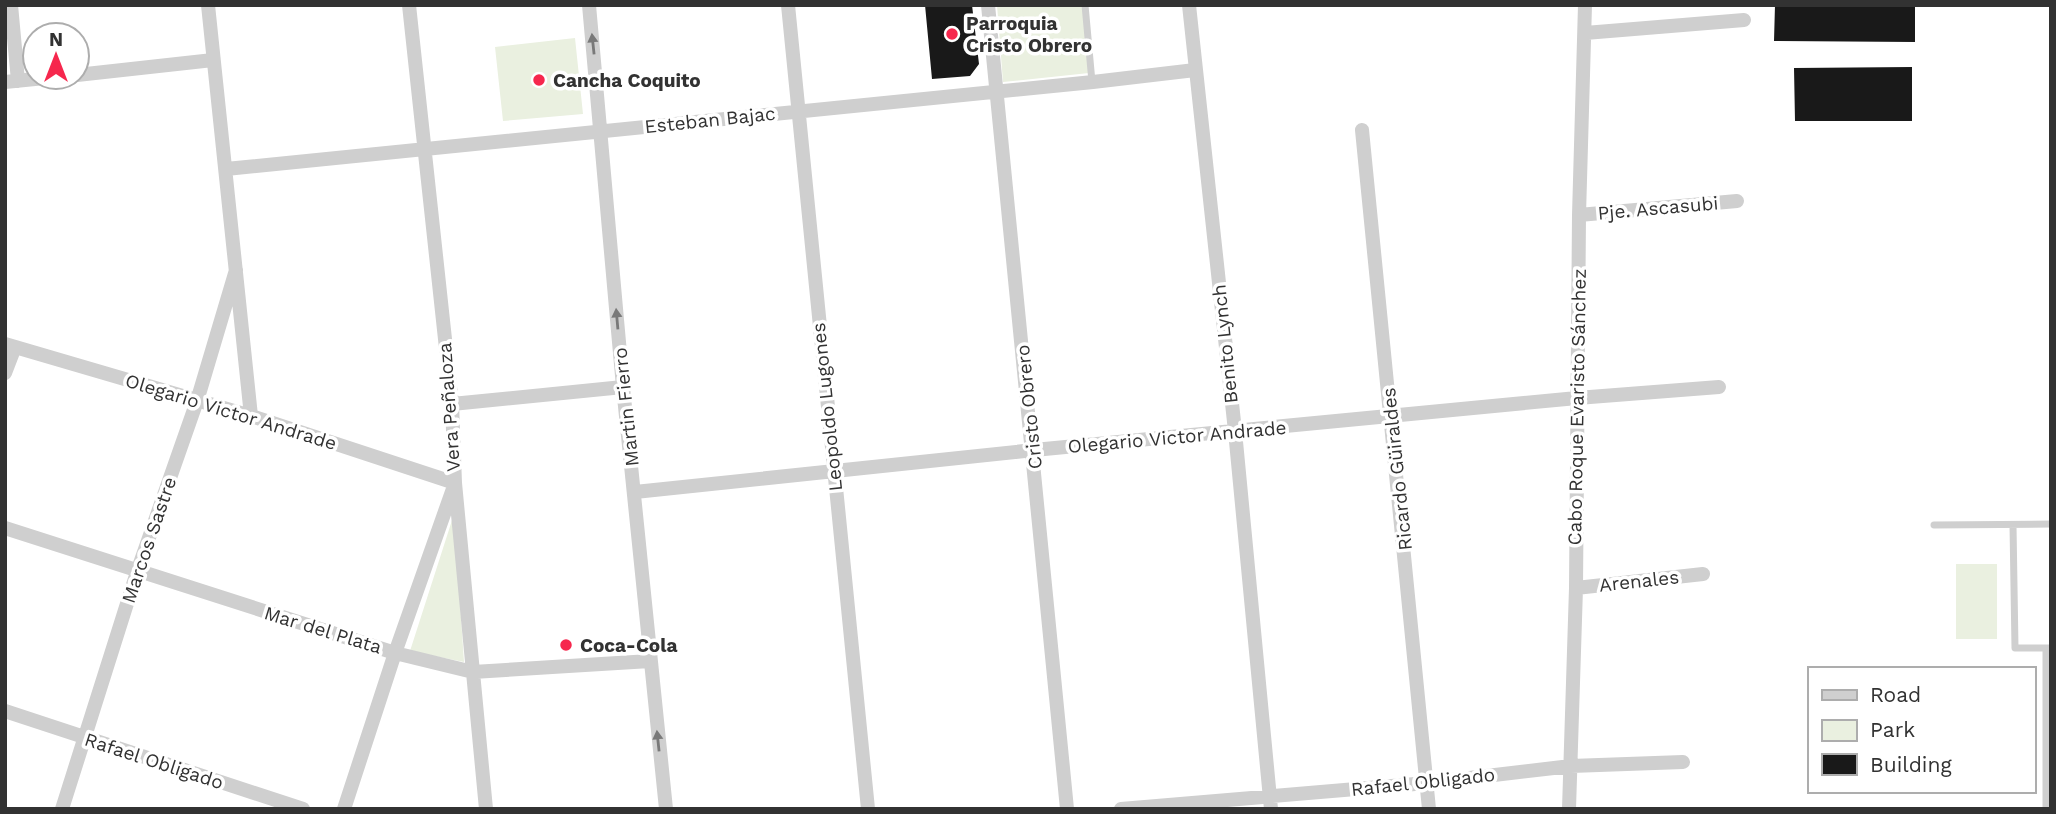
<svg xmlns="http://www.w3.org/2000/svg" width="2056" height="814" viewBox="0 0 2056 814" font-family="'Work Sans',sans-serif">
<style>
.green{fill:#eaf0e0}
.building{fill:#191919}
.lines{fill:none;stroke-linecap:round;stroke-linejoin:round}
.lane{stroke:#cfcfcf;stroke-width:7}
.street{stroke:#cfcfcf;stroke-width:14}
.oneway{fill:#797979}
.poi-dot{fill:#f6274d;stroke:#fff;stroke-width:2.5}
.labels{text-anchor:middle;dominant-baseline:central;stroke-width:7;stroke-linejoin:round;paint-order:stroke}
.poi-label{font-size:19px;font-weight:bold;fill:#323232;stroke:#fff;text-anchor:start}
.street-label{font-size:19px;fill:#323232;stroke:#fff}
</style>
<rect width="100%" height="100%" fill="#fff"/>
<path class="green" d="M997,5H1083L1089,73L1003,82Z
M575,38L583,114L503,121L495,47Z
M454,514L464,662L410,651Z
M1956,564H1997V639H1956Z"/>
<path class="building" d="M925,5H972L979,64L970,76L932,79Z
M1775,5H1915V42L1774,41Z
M1912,67V121H1795L1794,68Z"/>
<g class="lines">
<path class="lane" d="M1085,5L1092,82
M1934,525L2051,524
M2013,525L2015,648H2049
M2046,648V809"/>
<path class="street" d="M11,5L18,81
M208,5L251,416
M409,5L452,404L455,483L486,809
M589,5L623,387L666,809
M788,5L868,809
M988,5L1067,809
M1189,5L1235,431L1271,809
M1585,33L1744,20
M77,75L213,60
M5,82L55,77
M1362,130L1429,809
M226,169L1093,82L1195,70
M1579,215L1737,201
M5,344L251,416L455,483L395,653L344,809
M5,373L15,347
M452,404L623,387
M635,492L1034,450L1577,398L1719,387
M5,528L395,653L473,672L650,661
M1576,588L1703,574
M5,711L303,809
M62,809L137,572L197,401L236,270
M1121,809L1427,783L1571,766L1683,762
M1569,809L1576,588L1579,215L1585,5"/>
</g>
<defs><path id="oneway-solid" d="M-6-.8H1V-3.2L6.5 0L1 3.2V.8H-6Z" transform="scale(1.75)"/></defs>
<g class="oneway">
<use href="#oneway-solid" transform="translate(593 44) rotate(-96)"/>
<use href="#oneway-solid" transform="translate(617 319) rotate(-95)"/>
<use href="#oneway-solid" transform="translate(658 741) rotate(-96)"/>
</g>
<g class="poi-dot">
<circle cx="952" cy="34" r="7"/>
<circle cx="539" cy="80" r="7"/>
<circle cx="566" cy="645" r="7"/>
</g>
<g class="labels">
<g class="poi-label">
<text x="966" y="23">Parroquia<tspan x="966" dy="22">Cristo Obrero</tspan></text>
<text x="553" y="80">Cancha Coquito</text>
<text x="580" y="645">Coca-Cola</text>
</g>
<g class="street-label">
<text transform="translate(710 120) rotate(-6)">Esteban Bajac</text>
<text transform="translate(1658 208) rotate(-5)">Pje. Ascasubi</text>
<text transform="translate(1225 344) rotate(-96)">Benito Lynch</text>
<text transform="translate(449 407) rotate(-94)">Vera Peñaloza</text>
<text transform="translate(626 407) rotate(-96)">Martin Fierro</text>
<text transform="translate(827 407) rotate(-96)">Leopoldo Lugones</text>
<text transform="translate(1029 407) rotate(-96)">Cristo Obrero</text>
<text transform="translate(1577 407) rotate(-89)">Cabo Roque Evaristo Sánchez</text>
<text transform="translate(231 412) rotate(17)">Olegario Victor Andrade</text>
<text transform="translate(1177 437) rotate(-5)">Olegario Victor Andrade</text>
<text transform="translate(1397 469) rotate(-96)">Ricardo Güiraldes</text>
<text transform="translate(149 540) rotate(-71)">Marcos Sastre</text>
<text transform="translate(1639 581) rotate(-6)">Arenales</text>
<text transform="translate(323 630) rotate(17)">Mar del Plata</text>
<text transform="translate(154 761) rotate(18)">Rafael Obligado</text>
<text transform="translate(1423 782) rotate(-6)">Rafael Obligado</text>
</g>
</g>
<rect width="2056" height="814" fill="none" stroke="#323232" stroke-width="14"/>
<rect x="1808" y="667" width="228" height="126" fill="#ffffff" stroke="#adadad" stroke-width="2"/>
<rect x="1822" y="690" width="35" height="10" fill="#cfcfcf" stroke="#adadad" stroke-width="2"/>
<text x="1870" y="702" font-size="21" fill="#323232">Road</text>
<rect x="1822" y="720" width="35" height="21" fill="#eaf0e0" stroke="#adadad" stroke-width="2"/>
<text x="1870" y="737" font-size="21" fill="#323232">Park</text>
<rect x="1822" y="754" width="35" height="21" fill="#191919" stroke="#adadad" stroke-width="2"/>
<text x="1870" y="772" font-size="21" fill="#323232">Building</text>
<g transform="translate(56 56)"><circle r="33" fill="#ffffff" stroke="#adadad" stroke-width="2"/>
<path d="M0-5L12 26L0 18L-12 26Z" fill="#f6274d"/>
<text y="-10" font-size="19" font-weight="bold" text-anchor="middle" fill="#323232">N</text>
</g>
</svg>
